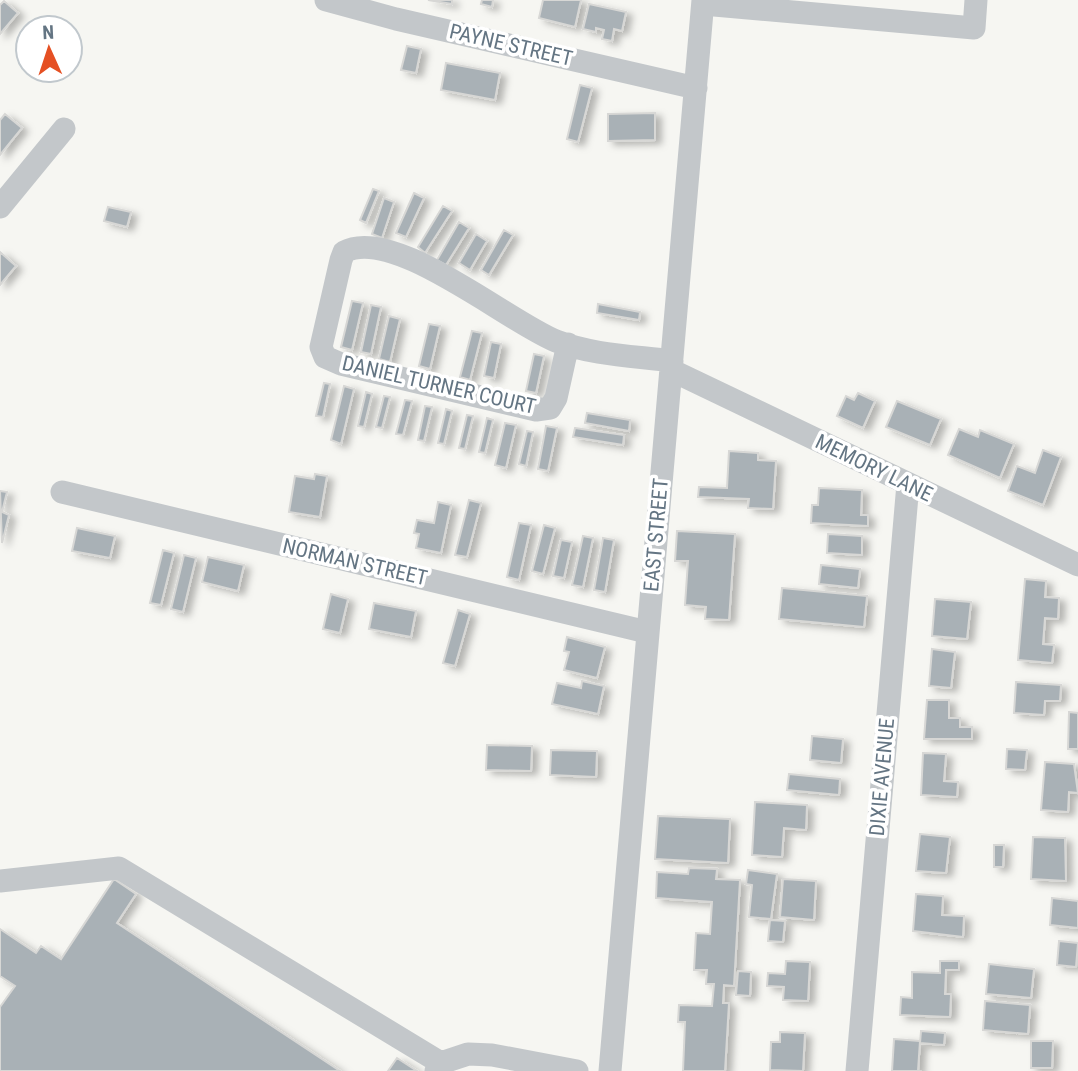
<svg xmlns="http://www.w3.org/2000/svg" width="1078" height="1071" font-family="'Roboto Condensed',sans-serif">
<defs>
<filter id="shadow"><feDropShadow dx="6" dy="3.5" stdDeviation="3.5" flood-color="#0004"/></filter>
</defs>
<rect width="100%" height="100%" fill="#f6f6f2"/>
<path fill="#a9b1b6" stroke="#d7d7d5" stroke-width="2" filter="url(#shadow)" d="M428,0H452V4Z
M482,0H493L492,7L481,4Z
M543,0H581L575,27L539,18Z
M4,1L18,13L0,34V5Z
M589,4L626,12L622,31L614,29L612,41L602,39L604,30L596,28V32L583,29Z
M407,46L421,49L416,73L401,70Z
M446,63L500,73L495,100L441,90Z
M580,85L592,88L578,142L567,139Z
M655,113V140L608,141V114Z
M5,114L22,128L0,155V120Z
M373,189L379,191L366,223L360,220Z
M414,193L424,198L406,237L396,233Z
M384,198L394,202L382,238L372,234Z
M443,206L452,211L425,253L418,247Z
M108,207L131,212L127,227L104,221Z
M459,222L469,228L446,265L437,260Z
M504,230L513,235L489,275L481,270Z
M476,234L487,241L470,270L459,263Z
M0,252L16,266L0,285Z
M352,301L363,303L352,350L341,347Z
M598,304L640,312L639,320L597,313Z
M371,305L381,307L371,354L361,352Z
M389,316L400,319L390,362L379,359Z
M429,324L440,326L430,369L419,366Z
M472,331L482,333L470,380L460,377Z
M491,342L501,344L494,378L484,376Z
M534,354L544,356L536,393L526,391Z
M324,383L330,384L323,417L316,416Z
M344,386L354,389L341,444L331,440Z
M366,392L372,394L364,427L358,426Z
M858,393L875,401L863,428L837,416L846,396L854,400Z
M384,396L390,397L382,428L376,427Z
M405,400L412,401L403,435L396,434Z
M897,401L941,419L930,445L886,427Z
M425,406L432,407L424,441L418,440Z
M446,409L452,411L444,444L438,443Z
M587,413L630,420L629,431L585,423Z
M467,415L473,416L465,449L459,448Z
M487,418L493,420L485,453L479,452Z
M505,423L516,425L506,468L495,465Z
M546,426L557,428L548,471L538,469Z
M575,428L624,435L623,445L573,437Z
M959,429L978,437L980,430L1014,444L1000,478L948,455Z
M527,431L533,432L526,466L519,464Z
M1043,450L1061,457L1043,505L1008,491L1017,466L1035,473Z
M729,451L758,453V460L776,461L773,509L748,508L749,499L698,497L699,487L727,488Z
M315,474L327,476L320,517L289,512L295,476L314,479Z
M819,488L862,490L861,515H868V526L811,523L812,505H818Z
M0,491L7,492L2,512L9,515L2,543Z
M469,500L481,503L467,557L455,555Z
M438,502L451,505L441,553L416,548L419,534L414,533L417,520L434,523Z
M519,523L531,525L519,580L507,577Z
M544,525L555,528L543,574L532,571Z
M77,528L115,536L110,558L72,551Z
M677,531L735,534L729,620L705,619L706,607L685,605L688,561H675Z
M828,534L862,536V555L827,553Z
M583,536L593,538L583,587L572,585Z
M603,538L614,540L605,592L594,590Z
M561,540L572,542L564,578L553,576Z
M163,550L174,553L161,605L150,603Z
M184,555L196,558L183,612L171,609Z
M208,557L244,565L238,591L202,582Z
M821,565L860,569L858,588L819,584Z
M1025,579L1046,581L1045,597L1059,598L1058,619L1045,618L1043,644L1054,645L1052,663L1018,660Z
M782,588L867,596L864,627L779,619Z
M331,594L348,599L340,633L323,629Z
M935,599L971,602L967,639L932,636Z
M374,603L416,611L411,637L369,629Z
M458,610L470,614L455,666L443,663Z
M567,637L605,647L597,678L564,670L569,652L564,651Z
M932,649L955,652L951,688L929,686Z
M582,681L604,686L598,714L552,704L557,683L581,688Z
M1016,682L1061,685L1060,701H1045L1044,715L1014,713Z
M927,700H949V718H960V727H972V739H924Z
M1069,712L1078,713V749H1068Z
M812,736L843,739L841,763L810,760Z
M487,745L532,746L531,771L486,770Z
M1007,749L1027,750L1025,770L1006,769Z
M551,750L597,751L596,777L550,775Z
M923,753L946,754L944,781L958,782L957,797L921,795Z
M1045,762L1074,764L1078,793L1069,792L1068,812L1041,810Z
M789,774L840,779L839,795L787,790Z
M755,802L807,805L806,830L784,828L782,857L752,855Z
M658,816L730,819L728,863L655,859Z
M920,834L950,837L946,873L916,871Z
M1033,837L1065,838L1066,881L1031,879Z
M994,845H1004L1003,867H994Z
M689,868L717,869L716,879L740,880L734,986L724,985L723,1003H729L725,1071H683L685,1022H678L679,1005L712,1006L714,984H706L707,970H694L696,933L710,934L712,902L656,898L657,872L688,874Z
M748,870L777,874L771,919L749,917L752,885L746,884Z
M114,879L136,894L117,923L340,1071H0V1007L15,986L0,976V929L36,953L41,946L61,959Z
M783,879L816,881L814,920L780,917Z
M916,894L943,896L942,915L964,916L963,937L913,931Z
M1052,898L1078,901V928L1050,925Z
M770,920L785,921L783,942L768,941Z
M1059,941L1078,943L1076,967L1057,965Z
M786,961L810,962L808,1001L783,1000L784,987L767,986L768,973L785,974Z
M940,961H959V970H946L945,994H951L950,1017L900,1015L901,997L912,998V972L940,973Z
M989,964L1034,969L1031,998L986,994Z
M738,971L751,972L750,996L736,995Z
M985,1001L1030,1005L1028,1034L983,1030Z
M921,1031L945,1033L944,1045L920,1043Z
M780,1032L805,1033L803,1071L770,1070L771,1042H780Z
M894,1039L920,1041L918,1071H922H892Z
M1031,1041H1053L1052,1068H1031Z
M397,1058L417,1071H388Z"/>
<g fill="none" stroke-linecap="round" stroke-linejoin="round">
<path stroke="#c3c7ca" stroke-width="23" d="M326,0L396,19L696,88
M703,4L974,28L976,0
M0,207L64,129
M568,344L556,398L550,408L536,410L341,364L325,357L321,347L341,260L344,252C393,225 508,322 556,341C592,355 634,356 672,361
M671,370L1078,565
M62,492L647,632
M0,881L119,868L441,1063L436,1071
M441,1063L468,1054L492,1055L577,1071
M610,1071L703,0
M857,1071L908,484"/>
</g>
<g text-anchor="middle" stroke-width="7" stroke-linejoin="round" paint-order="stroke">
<g font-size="21" fill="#647583" stroke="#fff">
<text transform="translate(511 45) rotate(13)" y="7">PAYNE STREET</text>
<text transform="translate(439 385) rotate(13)" y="7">DANIEL TURNER COURT</text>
<text transform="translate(874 468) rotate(26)" y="7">MEMORY LANE</text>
<text transform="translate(656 535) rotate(-85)" y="7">EAST STREET</text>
<text transform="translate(355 562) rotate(13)" y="7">NORMAN STREET</text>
<text transform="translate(882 777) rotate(-85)" y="7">DIXIE AVENUE</text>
</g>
</g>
<g transform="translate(49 49) rotate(357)"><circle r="33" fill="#ffffff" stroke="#c1c8cd" stroke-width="2"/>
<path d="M0-5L12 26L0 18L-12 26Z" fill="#e55023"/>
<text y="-10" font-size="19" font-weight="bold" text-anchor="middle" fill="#647583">N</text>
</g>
</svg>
